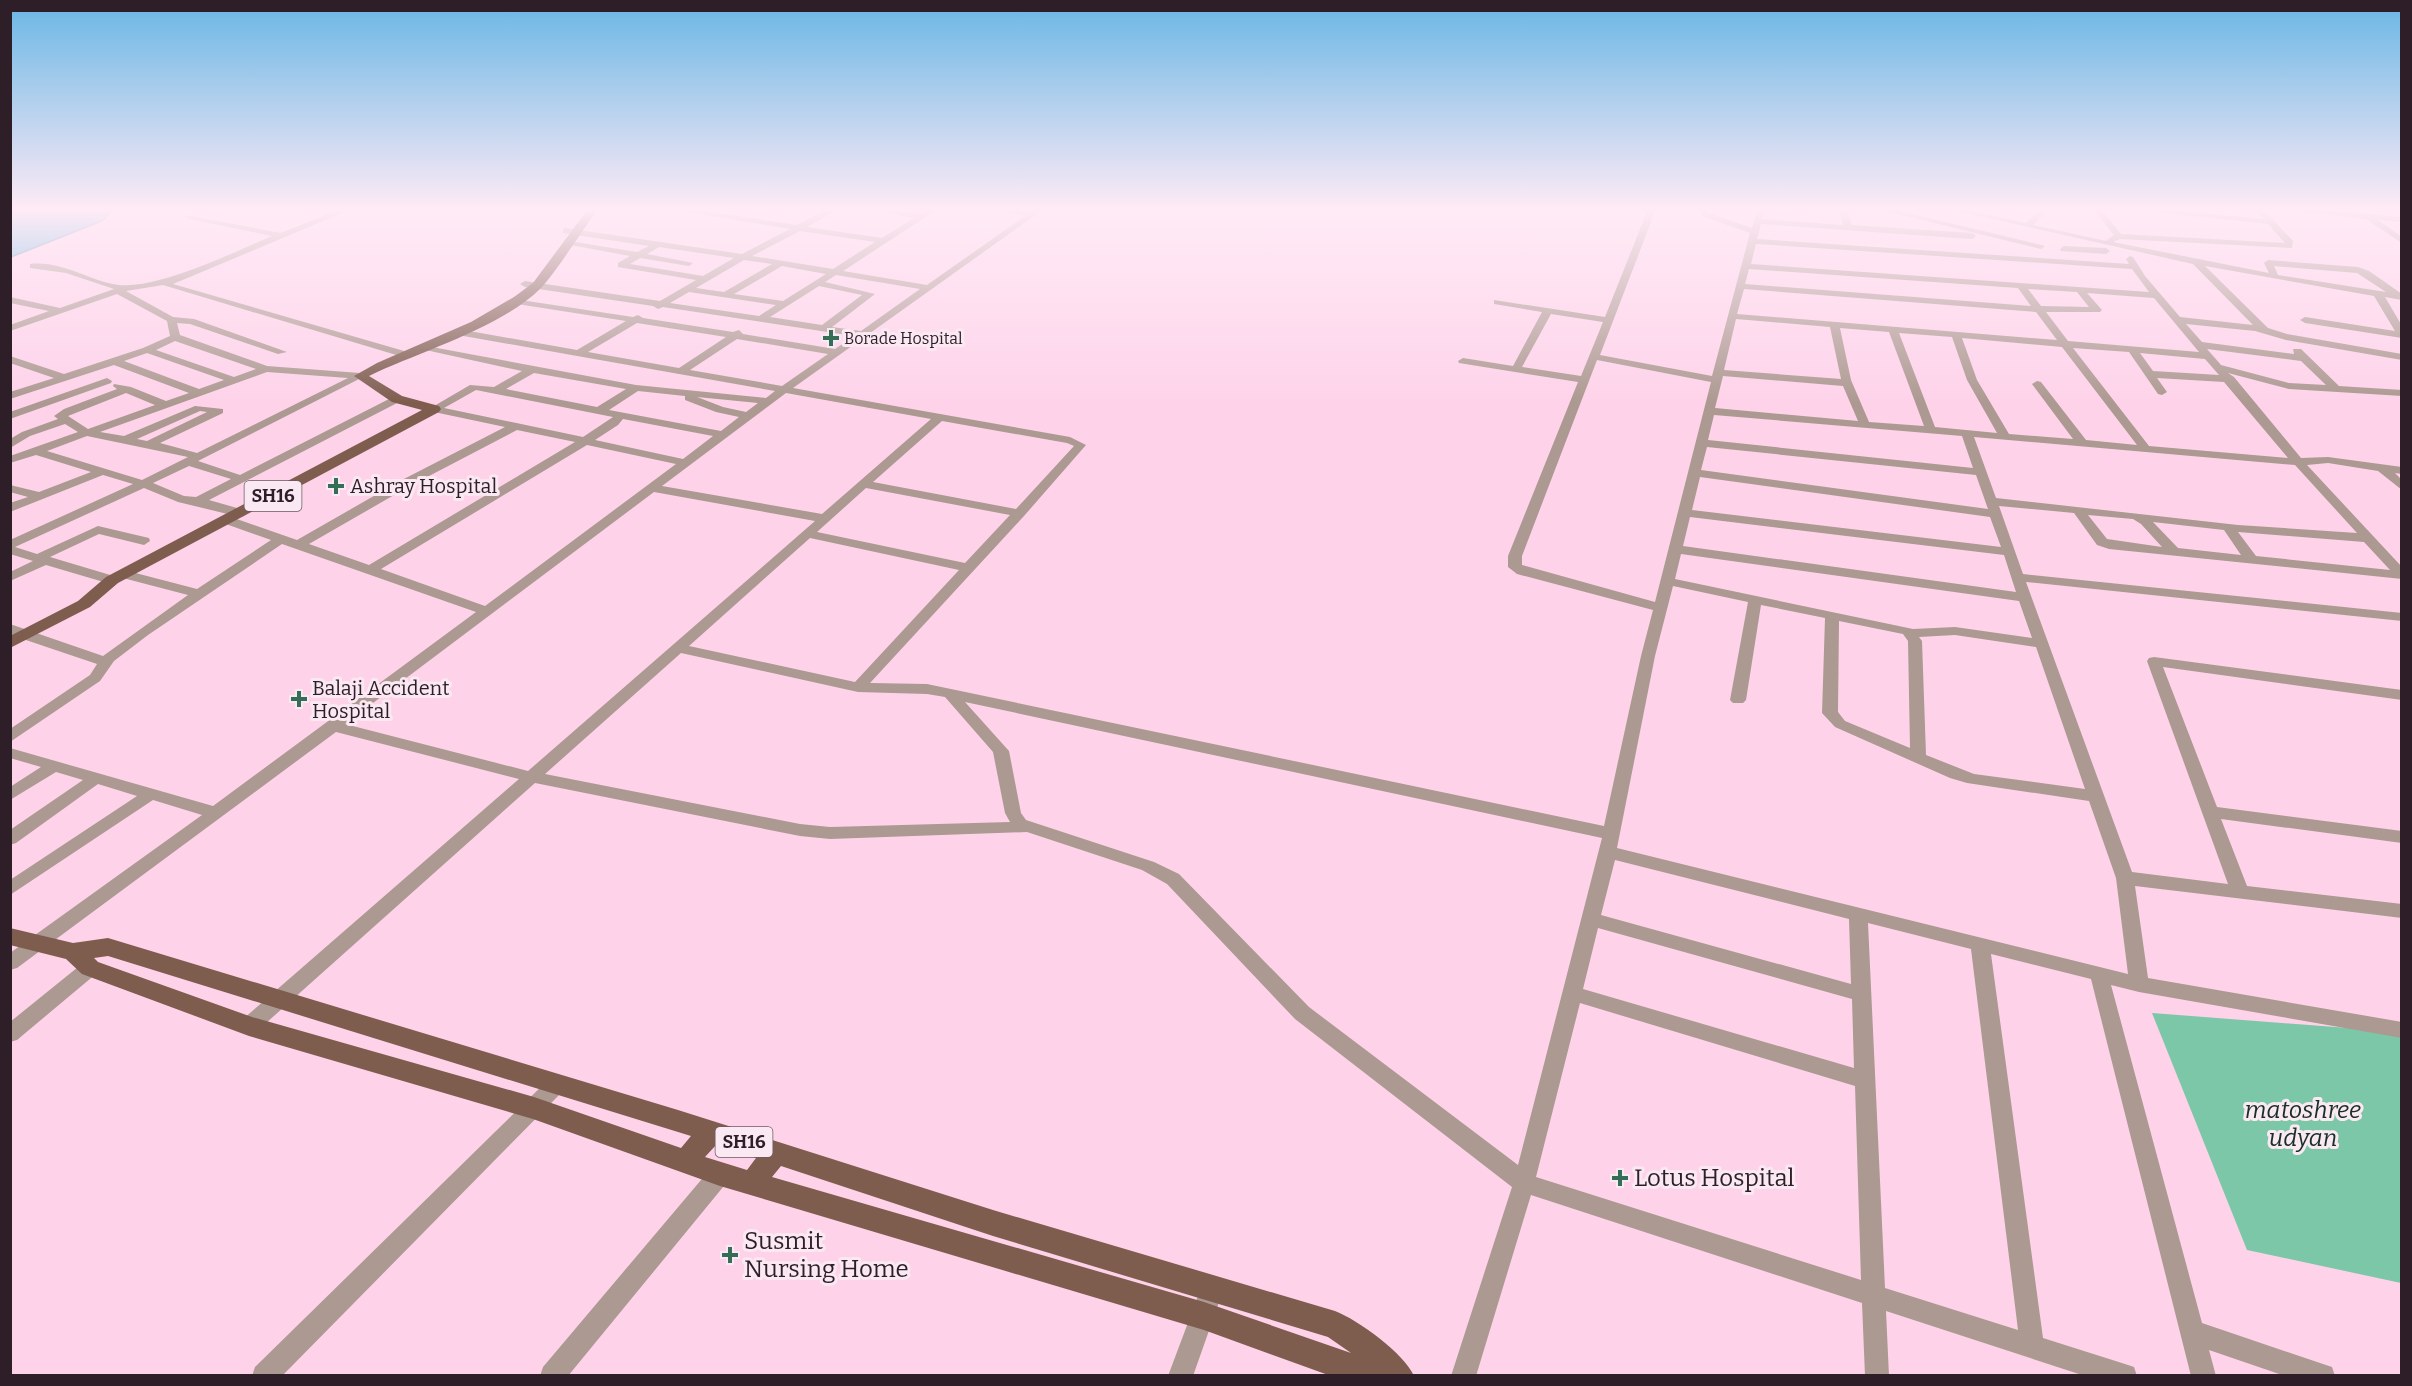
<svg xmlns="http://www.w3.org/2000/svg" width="2412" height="1386" font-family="Bitter,serif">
<rect width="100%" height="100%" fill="#fed3ea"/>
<path fill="#7cc7a7" d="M2152,1013L2401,1032V1283L2247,1250Z"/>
<path fill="#4cb9e0" stroke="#438aa8" stroke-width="1.5" d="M11,209H112L105,219L99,222L11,257Z"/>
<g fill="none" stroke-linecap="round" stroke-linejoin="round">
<path fill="#ac9991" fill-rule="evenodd" d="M340,209H352L173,284L411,353V357H403L163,285L126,291L173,317L194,319L287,352L278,354L190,324L177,323L180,335L267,366L360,373L365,376L198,461L240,475L393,397H401V401L209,500L244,510L246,513L244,516L240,517L178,502L144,488L15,547L37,554L98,526L149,538L150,541L144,545L99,534L50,557L117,577L119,580L117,583H107L46,565L10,581V572L33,561L10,554V540L133,484L103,475L10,512V503L28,497L10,492V485L39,492L91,472L36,455L10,463V456L78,432L65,424L30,436L10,448V439L22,432L58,419L54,416L64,409L117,389L113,386L114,384L131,387L166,401L189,393L114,365L10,399V392L54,378L10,363V356L64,374L143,348L170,336L167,321L117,294L10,331V325L49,311L10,303V297L60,308L114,289L66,273L30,268V264C62,260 91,282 119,285C159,289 234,252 272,236L189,219L185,217L186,215L281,233ZM175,341L256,369L234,377L156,350ZM147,353L224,380L199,389L124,361ZM267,372L348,378L197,453L160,443L223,413V409L195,406L124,436L100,432ZM126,393L155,405L88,429L68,416ZM200,411L207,412L147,441L137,439ZM87,436L188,457L142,480L47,451ZM189,466L231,479L196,497L184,496L153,483Z
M669,209H691L797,225L828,209H839L807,227L882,238L914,218L867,209H888L920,214L928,209H938L843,271L927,285L1025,216L987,209L1031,211L1044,209L793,388L1070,437L1086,445L1024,516L870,683L927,684L1604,826L1641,656L1653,610L1517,574L1508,567V556L1578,382L1459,363L1458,361L1463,358L1513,366L1542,312L1494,304V300L1605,317L1648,209H1656L1600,355L1712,376L1750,233L1702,216L1700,209H1708L1709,213L1752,228L1757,209H1765L1762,219L1843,225L1839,212L1841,209H1849L1847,212L1852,225L1972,233L1976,236L1972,239L1761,224L1757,239L2129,264L2126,259L2130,256L2133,257L2145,276L2180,317L2253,325L2193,264L1948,209H1964L2026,223L2040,209H2049L2033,225L2106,241L2114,235L2093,209H2101L2121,234L2285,243L2268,224L2129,209H2162L2263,219L2254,209H2263L2293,241L2292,248L2120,239L2113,242L2269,273L2264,263L2268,260L2358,267L2369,271L2402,294V300L2385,297L2402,326V338L2305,323L2300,320L2305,317L2395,331L2374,296L2205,266L2268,328L2287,334L2402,354V360L2286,340L2255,331L2186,324L2202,342L2294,354L2293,349H2301L2339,386L2402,390V396L2289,389L2228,373L2234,377L2301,458L2328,457L2402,467V474L2395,473L2402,480V490L2378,471L2328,463L2307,465L2402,567V579L2109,549L2097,545L2074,513L1999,506L2023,574L2402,613V621L2026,582L2132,872L2228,884L2147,661L2149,658L2154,657L2402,690V700L2163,667L2217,807L2402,831V843L2221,819L2247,886L2402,904V918L2135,886L2148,978L2402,1022V1038L2139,992L2111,985L2202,1323L2323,1364L2332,1367L2335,1376H2285L2209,1350L2216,1376H2191L2091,979L1991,954L2043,1338L2125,1364L2134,1367L2137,1376H2085L1886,1311L1889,1376H1865L1862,1303L1531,1195L1476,1376H1451L1512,1187L1295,1019L1167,884L1142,870L1027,832L830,839L800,836L535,783L256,1032L249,1034L242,1032L239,1026L242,1020L519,779L336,732L17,968L10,970V953L202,815L153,800L10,895V880L137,796L98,784L16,843L10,845V830L83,780L56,772L10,800V787L41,767L10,758V748L213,806L476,612L282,544L148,635L114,661L100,681L10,742V729L90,675L97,664L20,638L10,634V624L103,656L188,595L119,577L117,574L119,571L124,570L197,589L271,540L223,523L221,520L223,517H231L297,540L400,481L505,427L434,412L429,409L470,385L494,387L522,371L421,349V345L636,385L766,398L775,391L458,335L453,332L458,329L577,350L626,321L517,304L514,303V299L633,317L638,315L643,318L733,332L739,330L743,334L835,349L854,336L663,307L658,309L653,306L525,287L520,284L525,281L660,301L696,280L618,267V263L630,256L565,244L569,241L637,252L649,246L563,233V229L566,228L742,254L790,229ZM800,231L875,242L833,269L752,256ZM1756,244L2132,269L2149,292L1751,264ZM659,247L734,258L703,276L630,264L640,258L689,266L693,263L647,254ZM744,260L772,264L724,292L696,288ZM782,266L826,274L783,301L734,294ZM2274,266L2357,273L2386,292L2278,275ZM1749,269L2018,288L2031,306L1745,284ZM836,275L920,289L861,331L832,327L875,294L825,282ZM819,286L862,295L822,325L770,317ZM1744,289L2036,312L2057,340L1737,314ZM2028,289L2077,292L2089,307L2041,306ZM689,292L776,305L759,316L670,303ZM2087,293L2154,298L2199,352L2068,341L2046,312H2100L2102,310ZM1551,314L1603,322L1581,376L1522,367ZM1736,319L1830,327L1841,379L1724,370ZM637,323L726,337L679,368L588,352ZM1840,328L1889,332L1924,426L1869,422L1851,380ZM1899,333L1952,337L1967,380L1997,433L1935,427ZM1962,338L2062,347L2137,445L2086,440L2041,382L2037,381L2032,384L2073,439L2009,434L1977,380ZM737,339L828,354L782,386L690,370ZM2073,348L2129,352L2158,394L2162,395L2167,392L2157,378L2224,382L2288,458L2149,446ZM2207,349L2301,361L2326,385L2289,383L2221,365ZM2140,353L2205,359L2219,375L2153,371ZM1597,360L1711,382L1655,602L1522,565V556ZM534,373L626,389L597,407L506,389ZM1723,376L1843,386L1858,421L1715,408ZM476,390L613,417L583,437L444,408ZM638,391L685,396V400L716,412L739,417L721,431L609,410ZM786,393L931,419L822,514L662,486ZM697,397L758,403L746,412L723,407ZM1714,415L1962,436L1973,468L1708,440ZM623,419L713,436L683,459L595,440L618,425ZM942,421L1067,443L1074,446L1016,509L873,482ZM517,430L575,442L369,565L309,544L408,487ZM1974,437L2295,465L2357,533L2238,525L1996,498ZM587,445L676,464L485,606L381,569ZM1707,447L1976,475L1988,509L1701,470ZM1700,477L1990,517L2001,547L1692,510ZM866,488L1010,515L965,563L817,532ZM654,492L815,521L528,771L345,724ZM2088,515L2133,519L2141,524L2162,547L2107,539ZM1690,517L2004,555L2016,592L1683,546ZM2153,522L2224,530L2241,555L2178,548ZM2238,532L2364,542L2390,570L2256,556ZM810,538L959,570L855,682L689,646ZM1681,554L2019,601L2032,638L1955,627L1913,629L1675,579ZM1673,586L1748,602L1730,700L1733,703H1743L1746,700L1761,605L1825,618L1822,713L1835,727L1950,778L1967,783L2089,801L2116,878L2128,974L1617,848L1655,656ZM1839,621L1903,634L1908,641L1910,748L1845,721L1838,712ZM1955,635L2036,647L2085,789L1974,774L1926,755L1922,641L1919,637ZM681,653L858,692L927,694L945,697L993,752L1005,813L1010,822L830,827L800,824L545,774ZM965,702L1602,838L1518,1165L1309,1007L1179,874L1154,862L1026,820L1021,813L1009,751ZM1615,860L1849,919L1851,984L1601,915ZM1868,923L1971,949L2018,1330L1885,1288ZM1598,928L1852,999L1854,1068L1583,989ZM1580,1003L1855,1086L1861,1280L1536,1177Z
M1876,209H1892L2045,246L2041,249Z
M2009,209H2019V210L2015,212Z
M2277,209H2311L2402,217V222L2378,220L2402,237V243L2366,219Z
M2064,246L2106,248L2110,251L2106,254L2061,251L2060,249Z
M107,378L112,381L111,383L10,419V412Z
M90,961L97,963L99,968L97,973L17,1040L10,1042V1022L83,963Z
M557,1075L564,1078L567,1084L564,1090L282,1376H252L255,1367L550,1078Z
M720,1164L728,1167L731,1174L728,1181L568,1376H540L543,1367L712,1167Z
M1212,1277L1220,1280L1224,1288L1193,1376H1168L1204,1280Z"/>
<path fill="#7e5d4f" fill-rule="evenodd" d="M588,209H598C581,232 559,268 541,288C501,328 421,351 369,376L402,396L439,406L441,409L439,412L118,583L90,607L10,648V636L78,601L106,577L422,410L392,402L354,376L377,363L471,322L514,297L533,283Z
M10,928L73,943L108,938L678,1110L993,1210L1335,1311C1358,1320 1404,1353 1414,1376H1331L1204,1330L720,1186L533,1119L249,1036L82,974L66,959L10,945ZM108,956L678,1132L691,1136L681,1148L534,1097L252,1017L98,962L94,958ZM716,1145L756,1158L747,1170L705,1157ZM781,1166L993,1236L1328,1337L1351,1353L1204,1302L772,1177Z"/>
</g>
<linearGradient id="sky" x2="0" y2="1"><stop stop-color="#69b6e5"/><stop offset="0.52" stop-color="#ffebf6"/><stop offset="1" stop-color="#ffebf6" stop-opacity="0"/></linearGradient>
<rect width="2412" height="403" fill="url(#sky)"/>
<g fill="#346e57" stroke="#fae9f2" stroke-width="2">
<path d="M828 329h6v6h6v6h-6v6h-6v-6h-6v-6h6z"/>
<path d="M333 477h6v6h6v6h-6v6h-6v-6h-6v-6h6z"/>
<path d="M296 690h6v6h6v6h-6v6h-6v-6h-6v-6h6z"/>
<path d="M1617 1169h6v6h6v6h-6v6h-6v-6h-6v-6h6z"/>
<path d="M727 1246h6v6h6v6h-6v6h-6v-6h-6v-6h6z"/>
</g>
<g text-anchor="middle" stroke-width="6" stroke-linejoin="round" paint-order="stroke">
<g font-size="16" fill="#2e1e27" stroke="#fae9f2" text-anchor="start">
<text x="844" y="344">Borade Hospital</text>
</g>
<g fill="#fae9f2" stroke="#6b5b64" stroke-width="1.5">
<rect x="244.5" y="481" width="57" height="30" rx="4.5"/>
<rect x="715.5" y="1127" width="57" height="30" rx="4.5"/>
</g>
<g font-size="18" font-weight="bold" fill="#2e1e27">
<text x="273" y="502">SH16</text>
<text x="744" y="1148">SH16</text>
</g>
<g font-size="20" fill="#2e1e27" stroke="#fae9f2" text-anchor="start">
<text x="350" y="493">Ashray Hospital</text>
<text x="312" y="695">Balaji Accident<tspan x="312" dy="23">Hospital</tspan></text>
</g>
<g font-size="24" font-style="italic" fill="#182f25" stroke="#fae9f2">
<text x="2303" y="1118">matoshree<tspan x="2303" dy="28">udyan</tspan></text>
</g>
<g font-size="24" fill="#2e1e27" stroke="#fae9f2" text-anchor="start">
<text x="1634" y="1186">Lotus Hospital</text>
<text x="744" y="1249">Susmit<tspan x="744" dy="28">Nursing Home</tspan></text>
</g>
</g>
<rect width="2412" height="1386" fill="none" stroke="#2e1e27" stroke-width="24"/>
</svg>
